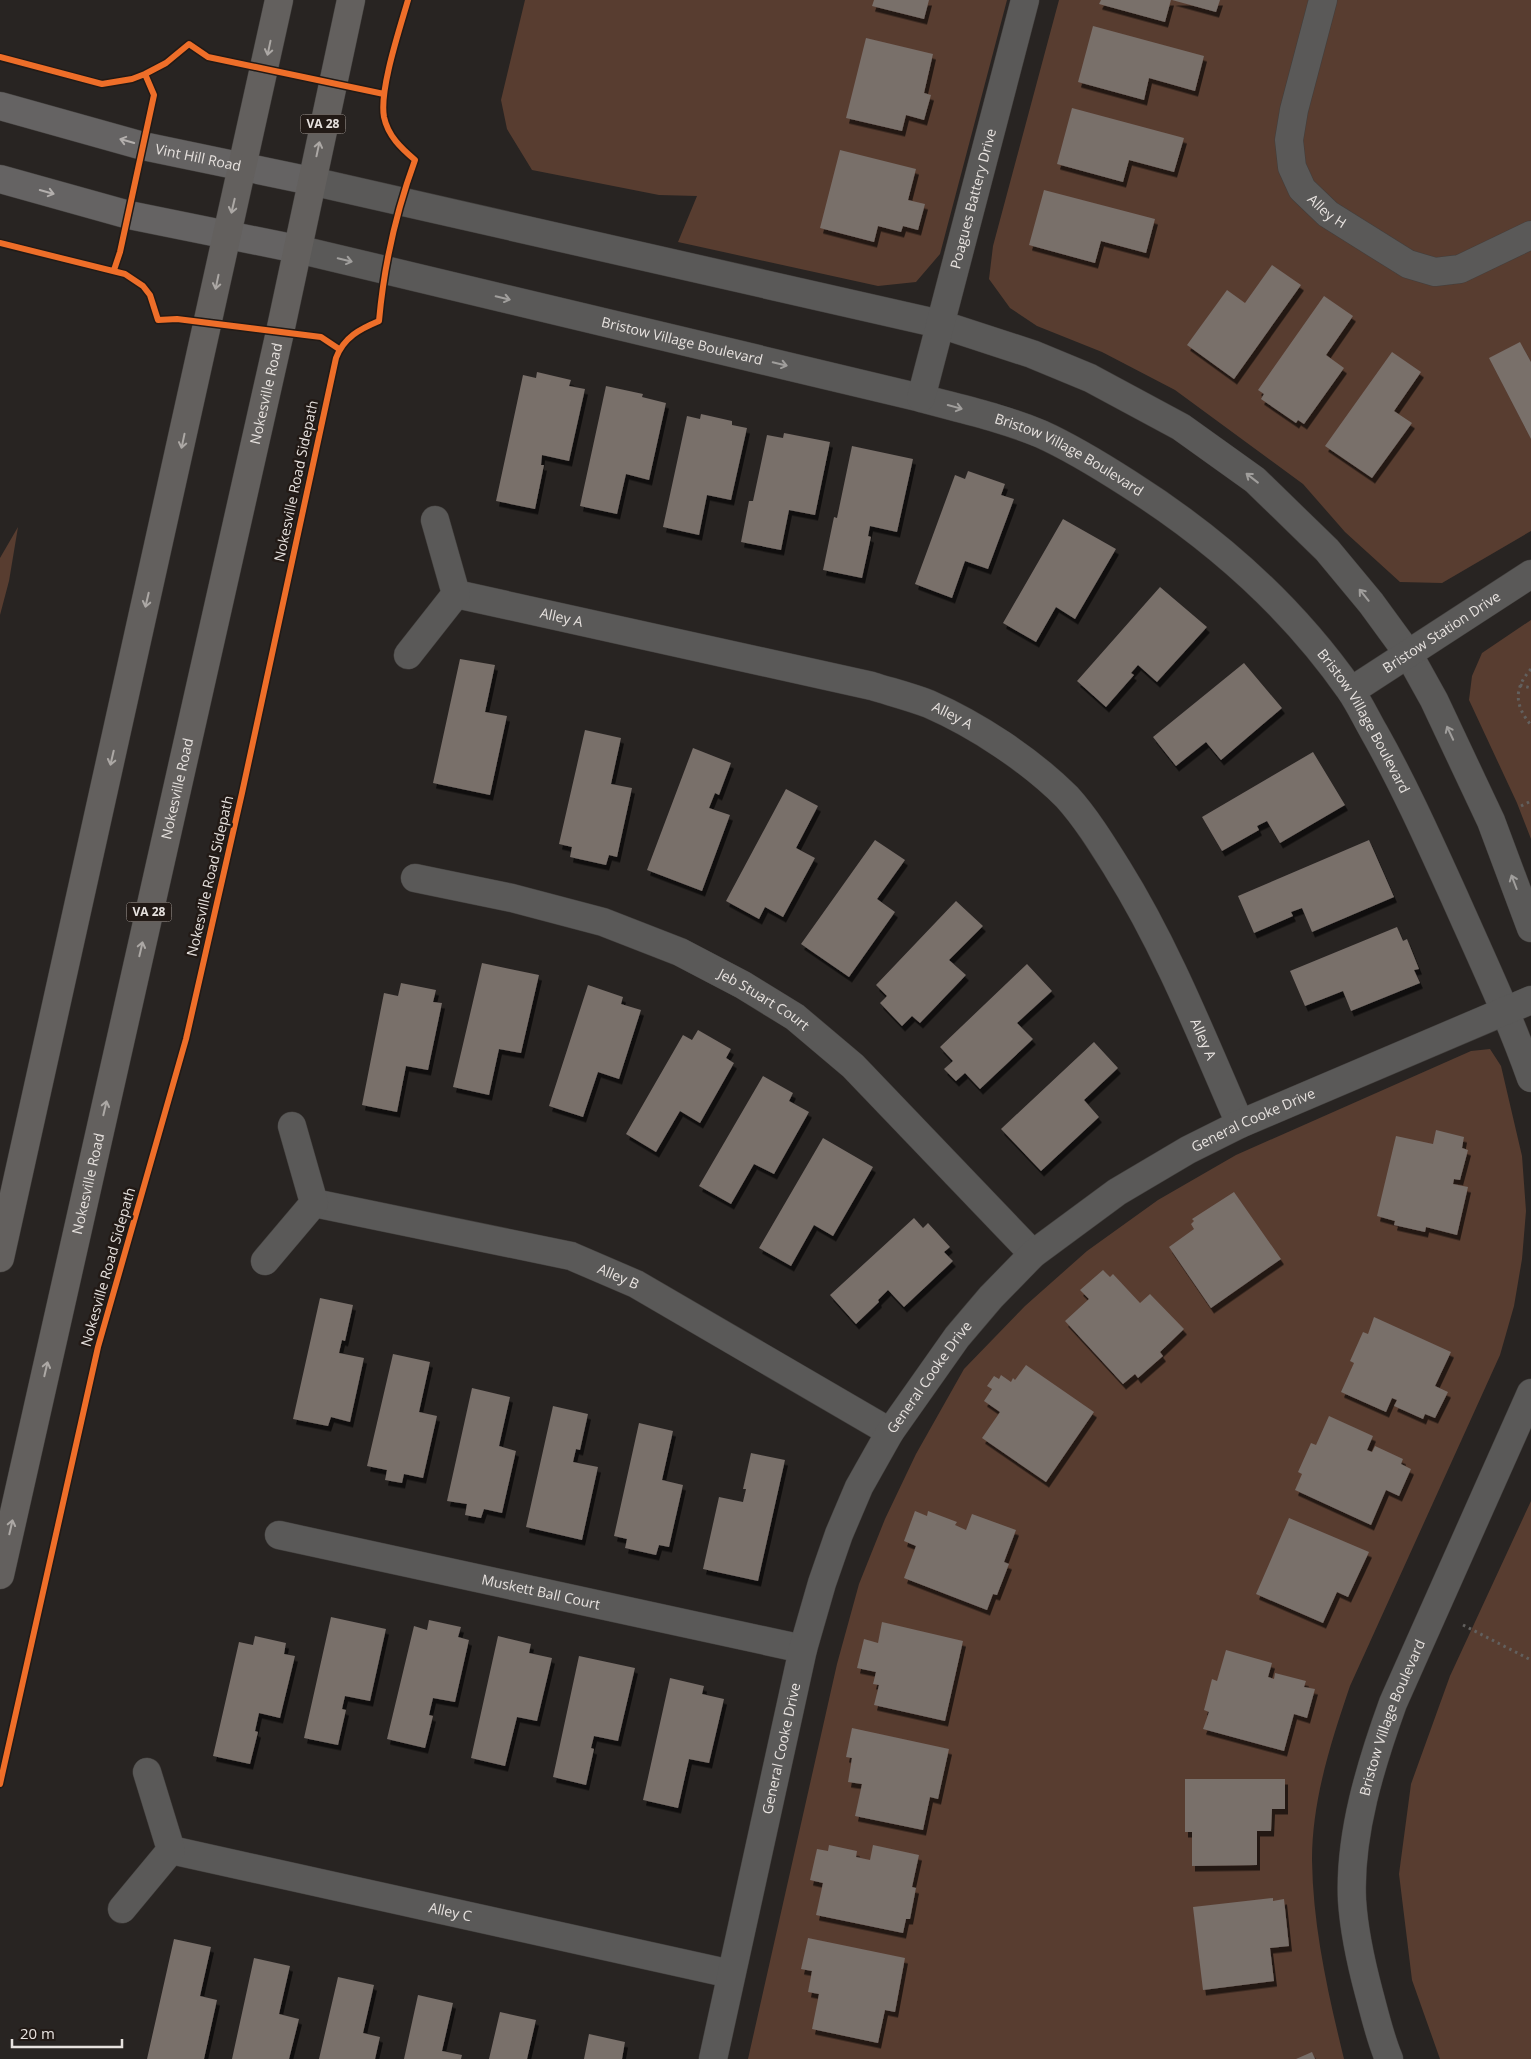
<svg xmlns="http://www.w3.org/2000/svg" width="1531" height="2059" font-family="'Open Sans',sans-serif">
<defs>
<filter id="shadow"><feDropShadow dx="3" dy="5.5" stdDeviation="0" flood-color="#0009"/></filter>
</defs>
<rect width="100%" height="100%" fill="#282422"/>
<path fill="#583d30" d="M525,0H1007L940,254L916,282L878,286L678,242L697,196L659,195L532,170L507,129L501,100Z
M1059,0H1531V531L1442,583L1400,582L1345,532L1303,484L1175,390L1102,352L1037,326L1010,308L989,279L993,246Z
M18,527L9,581L0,615V558Z
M1531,620V839L1517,803L1469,700L1472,676L1482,653Z
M1490,1049L1501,1066L1522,1156L1526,1211L1522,1259L1514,1306L1500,1355L1350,1686C1331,1742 1312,1800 1312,1860C1313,1928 1328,1993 1344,2059H748L837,1664L859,1584L885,1519L916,1454L964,1369L1025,1306L1087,1251L1158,1200L1236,1155L1471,1051Z
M1531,1501V2059H1440L1412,1980L1399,1874L1411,1784L1450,1676Z"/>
<path fill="#796f6a" filter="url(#shadow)" d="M874,0H929L924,19L872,6Z
M1101,0H1171L1165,22L1099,4Z
M1172,0H1220L1216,12Z
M1093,26L1204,56L1195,91L1149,78L1144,100L1078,82Z
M866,38L933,54L924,93L931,95L924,120L906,115L902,131L846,118Z
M1072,108L1184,138L1174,172L1129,160L1123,182L1057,164Z
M840,150L916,169L908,200L925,204L918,230L903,226L901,232L878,226L874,242L820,228Z
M1044,190L1155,219L1146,253L1101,241L1095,263L1029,245Z
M1272,265L1301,285L1234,379L1187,345L1227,290L1245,303Z
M1324,296L1353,316L1326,355L1344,368L1304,424L1298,420L1296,423L1261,399L1264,394L1258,390Z
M1520,342L1531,362V439L1489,358Z
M1392,352L1421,372L1394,411L1412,423L1372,478L1325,446Z
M537,372L571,380L569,386L585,389L569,461L542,455L541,465H544L535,509L496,501L523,375L536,378Z
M606,386L643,394L642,397L666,403L649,480L626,474L617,514L580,506Z
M701,414L732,421V425L747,428L731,500L707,495L699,535L663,527L687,416L700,419Z
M784,433L830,442L815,515L789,510L781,550L741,542L749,501H753L767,435L783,438Z
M852,446L913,459L897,532L870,526L868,536L871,537L862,578L823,570L834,517L837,518Z
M968,471L1005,484L1001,495L1014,499L988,569L965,561L952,598L915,584L955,475L965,479Z
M1063,519L1116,549L1075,619L1056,607L1036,642L1003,623Z
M1160,587L1207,627L1157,682L1138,665L1131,673L1134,675L1106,707L1077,681Z
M460,659L495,665L485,712L507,716L490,795L433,783Z
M1244,663L1282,708L1221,760L1206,742L1176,766L1153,737Z
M585,730L621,738L611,784L632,788L617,857L609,855L606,865L570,857L572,847L559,844Z
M693,748L731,763L719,795L715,793L709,808L730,815L702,891L647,870Z
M1313,752L1345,805L1280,843L1267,821L1257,826L1259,830L1222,851L1202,817Z
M786,789L818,806L796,848L815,858L783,917L765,907L759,919L726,901Z
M875,840L905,860L877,899L895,912L849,977L801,944Z
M1369,840L1394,897L1312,932L1302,908L1291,912L1293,916L1254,933L1238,896Z
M956,901L983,926L949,960L966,975L920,1023L912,1016L902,1026L880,1003L887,996L876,985Z
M1397,927L1403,941L1407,939L1419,969L1414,970L1420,983L1351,1011L1343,991L1305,1006L1290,971Z
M482,963L539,975L521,1053L499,1049L489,1095L453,1087Z
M1027,964L1052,991L1017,1023L1033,1039L980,1089L965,1073L956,1081L944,1069L953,1061L940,1047Z
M401,983L436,990L433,1002L442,1003L428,1070L406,1066L397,1112L362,1105L384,993L398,996Z
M588,985L623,997L621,1004L641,1010L619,1079L598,1072L583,1117L549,1106Z
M698,1030L731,1049L726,1058L734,1063L700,1123L680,1111L656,1152L626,1134L683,1035L692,1040Z
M1094,1042L1118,1068L1084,1100L1099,1117L1041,1171L1001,1129Z
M763,1076L793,1093L789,1101L809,1112L774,1174L754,1164L731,1204L699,1186Z
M1436,1130L1464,1137L1462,1148L1468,1150L1460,1180L1454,1179L1453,1184L1468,1187L1457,1235L1426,1227L1425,1232L1394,1225L1395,1221L1377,1216L1396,1136L1433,1144Z
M823,1138L873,1167L833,1236L814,1225L791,1266L759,1248Z
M1234,1192L1281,1259L1211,1308L1169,1247L1194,1229L1191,1224L1194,1221L1192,1219Z
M914,1218L923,1228L928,1223L950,1247L944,1252L953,1261L904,1307L888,1290L878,1300L879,1302L856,1324L830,1295Z
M1103,1270L1110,1277L1113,1274L1140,1303L1150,1294L1184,1329L1160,1352L1163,1356L1138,1378L1135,1374L1123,1384L1065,1321L1089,1299L1080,1290Z
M320,1298L353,1305L345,1341L342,1340L339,1353L364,1358L350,1422L331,1417L328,1426L293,1419Z
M1374,1317L1451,1352L1435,1386L1448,1392L1435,1418L1425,1414L1423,1419L1394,1406L1397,1400L1392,1398L1386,1412L1341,1392L1354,1363L1350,1361L1363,1332L1368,1334Z
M393,1354L430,1362L419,1412L437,1416L423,1478L404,1474L402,1483L385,1480L387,1470L367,1466Z
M1026,1365L1094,1412L1046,1482L982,1438L1000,1412L984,1401L992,1389L987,1386L994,1376L999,1379L1001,1375L1011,1382L1013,1378L1015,1380Z
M472,1388L510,1397L499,1446L516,1451L502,1513L484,1509L481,1518L465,1515L467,1504L447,1501Z
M553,1406L588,1414L580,1450L576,1449L573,1462L598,1467L582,1540L526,1527Z
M1329,1416L1373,1436L1367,1450L1372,1452L1375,1446L1403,1459L1401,1464L1411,1469L1399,1496L1386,1490L1371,1525L1295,1490L1302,1474L1298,1472L1311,1443L1316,1445Z
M639,1423L673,1431L662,1480L683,1485L669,1547L659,1545L656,1555L625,1548L627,1539L614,1536Z
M751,1453L785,1460L758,1581L703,1569L719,1497L743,1502L746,1489H743Z
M915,1511L927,1516L928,1511L957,1522L955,1525L966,1530L972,1514L1016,1530L1004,1562L1009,1564L997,1595L993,1594L987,1610L904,1578L916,1546L904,1541Z
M1289,1518L1369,1552L1348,1597L1337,1592L1323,1623L1256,1594Z
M331,1617L386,1629L370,1701L345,1696L342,1709L346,1710L338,1745L304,1738Z
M429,1620L461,1627L458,1637L469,1640L455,1702L433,1698L429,1715L433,1716L425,1748L387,1739L414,1626L427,1630Z
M882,1622L963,1641L945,1721L874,1705L879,1685L873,1684L876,1672L857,1668L864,1639L878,1643Z
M255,1636L286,1643L284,1654L295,1656L280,1718L259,1713L255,1731L258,1732L250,1764L213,1756L239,1642L253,1645Z
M498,1636L531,1644L529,1653L552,1658L537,1721L517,1717L505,1766L471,1758Z
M1226,1650L1272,1663L1268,1677L1274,1679L1275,1673L1306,1681L1304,1687L1315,1689L1307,1718L1294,1714L1284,1751L1203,1729L1209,1712L1204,1710L1212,1679L1217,1681Z
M579,1656L635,1668L618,1741L594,1736L591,1748L594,1749L586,1785L553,1777Z
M670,1678L704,1686L702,1694L724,1699L709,1763L689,1759L678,1808L643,1800Z
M852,1728L949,1749L938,1799L930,1797L923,1830L855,1816L862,1784L848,1782L852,1758L846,1757Z
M1185,1779H1285V1809H1272L1271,1831H1257V1865L1192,1866V1832H1185Z
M829,1845L857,1851L856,1857L870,1860L873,1845L919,1855L912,1887L916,1888L910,1919H906L903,1933L816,1915L823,1883L810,1880L817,1849L828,1851Z
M1273,1898V1901L1284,1899L1289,1946L1270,1948L1274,1981L1203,1990L1193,1907Z
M808,1938L905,1958L895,2012L885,2010L878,2043L812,2029L819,1994L808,1992L812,1971L801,1969Z
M174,1939L211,1947L200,1996L217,2000L204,2059H147Z
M254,1958L290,1966L279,2014L299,2019L289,2059H232Z
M338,1977L374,1985L363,2033L380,2037L375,2059H319Z
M418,1995L453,2003L442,2051L462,2055L461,2059H404Z
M500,2012L536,2020L527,2059H489Z
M589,2034L625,2042L622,2059H584Z
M1312,2052L1315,2059H1296Z"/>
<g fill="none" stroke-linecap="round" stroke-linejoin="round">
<g stroke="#423f3d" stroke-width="29">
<g id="minor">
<path id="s1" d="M1323,0L1294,110L1289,140L1292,167L1302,189L1328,214L1408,264L1435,272L1460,269L1531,235"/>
<path d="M311,181L940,324L1032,354L1090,378L1181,427L1255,480L1327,550L1371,603L1409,655L1434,700L1491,821L1531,928"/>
<path id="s2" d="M297,249L921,398C961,409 1003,418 1041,434C1072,448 1101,466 1129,484C1214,538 1292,607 1350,690C1359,703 1366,718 1374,732C1404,785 1429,841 1454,896C1481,957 1509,1016 1531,1078"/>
<path id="s3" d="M921,398L1025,0"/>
<path id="s4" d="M456,594L872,686C891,692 911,697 929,704C977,725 1030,760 1067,797C1086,818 1102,844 1117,868C1167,948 1202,1037 1240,1124"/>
<path d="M408,655L456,594L435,520"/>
<path id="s5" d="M1351,691L1531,574"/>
<path id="s6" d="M415,878L512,898L603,922L680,952L743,985L795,1017L853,1066L1033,1254"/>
<path id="s7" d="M314,1203L571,1256L636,1284L890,1432"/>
<path d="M265,1261L314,1203L292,1126"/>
<path id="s8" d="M279,1535L803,1649"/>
<path id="s9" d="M171,1850L731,1974"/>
<path d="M122,1909L171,1850L147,1772"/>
<path id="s10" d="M713,2059L803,1649L822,1583L839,1534L859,1487L890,1432L957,1337L991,1297L1033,1254L1117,1192L1188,1150L1240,1124L1531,1000"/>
<path id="s11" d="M1389,2059C1380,2038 1375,2015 1369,1993C1361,1963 1354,1931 1352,1900C1349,1834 1371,1764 1393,1703L1531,1393"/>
</g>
</g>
<g stroke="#423f3d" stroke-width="29">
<g id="major">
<path id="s12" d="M0,106L143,146L311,181"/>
<path d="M0,179L129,215L297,249"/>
</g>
</g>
<g stroke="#423f3d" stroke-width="29">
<g id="highway">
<path d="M0,1258L279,0"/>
<path id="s13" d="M0,1575L280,332L351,0"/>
</g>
</g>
<path stroke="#62605e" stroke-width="3" stroke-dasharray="2.5 4" stroke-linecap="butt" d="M1531,669C1514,688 1514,705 1531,725
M1520,685L1531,688
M1521,806L1531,801
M1463,1625L1531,1660"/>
<use href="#minor" stroke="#5a5958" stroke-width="28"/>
<use href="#major" stroke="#656363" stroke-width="28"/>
<use href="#highway" stroke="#63605e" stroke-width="28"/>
<g stroke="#221a16" stroke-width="9">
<path id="cycleway" d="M0,57L102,84L132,79L145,74L166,63L189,44L208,57L384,94
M0,243L125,274L143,286L150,295L158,320L177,319L321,337L339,349
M114,270L120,252L154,95L145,74
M0,1784L98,1347L186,1039L242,793L336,358C344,337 360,329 379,321C384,265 396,212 415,160C401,148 388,136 384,117C379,90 400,28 408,0"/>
</g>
<use href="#cycleway" stroke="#ee6e29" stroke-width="6"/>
</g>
<defs><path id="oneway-shaft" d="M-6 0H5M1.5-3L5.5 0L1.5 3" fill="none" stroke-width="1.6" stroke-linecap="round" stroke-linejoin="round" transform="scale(1.25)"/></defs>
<g stroke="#aca8a5">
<use href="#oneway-shaft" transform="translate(269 48) rotate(102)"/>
<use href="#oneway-shaft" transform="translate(318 149) rotate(-78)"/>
<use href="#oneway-shaft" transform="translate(233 206) rotate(103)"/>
<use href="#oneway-shaft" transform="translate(217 282) rotate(102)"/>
<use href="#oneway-shaft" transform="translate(183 441) rotate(102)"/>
<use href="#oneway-shaft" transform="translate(147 600) rotate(103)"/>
<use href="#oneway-shaft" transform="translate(112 758) rotate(103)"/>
<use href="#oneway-shaft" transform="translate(141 949) rotate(-77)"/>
<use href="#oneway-shaft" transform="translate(105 1108) rotate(-77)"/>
<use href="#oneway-shaft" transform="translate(46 1369) rotate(-77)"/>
<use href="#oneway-shaft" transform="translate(11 1527) rotate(-77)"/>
</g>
<g stroke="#b3afad">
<use href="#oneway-shaft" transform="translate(127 141) rotate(-164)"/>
<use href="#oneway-shaft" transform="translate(47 192) rotate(16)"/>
</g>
<g stroke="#a09e9c">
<use href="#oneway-shaft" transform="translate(345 260) rotate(13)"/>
<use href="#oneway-shaft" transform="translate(503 298) rotate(13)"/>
<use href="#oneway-shaft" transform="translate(780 364) rotate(13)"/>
<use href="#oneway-shaft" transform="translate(955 407) rotate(15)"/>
<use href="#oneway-shaft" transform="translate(1252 478) rotate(-142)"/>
<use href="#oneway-shaft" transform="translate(1364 595) rotate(-129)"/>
<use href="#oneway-shaft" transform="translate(1450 733) rotate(-115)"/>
<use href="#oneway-shaft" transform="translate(1514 882) rotate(-111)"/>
</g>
<g text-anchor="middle" stroke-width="5" stroke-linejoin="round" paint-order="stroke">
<g fill="#221a16" stroke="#aca6a3" stroke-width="1">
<rect x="300.5" y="114.5" width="45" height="19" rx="4"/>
<rect x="126.5" y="902.5" width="45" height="19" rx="4"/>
</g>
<g font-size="12" font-weight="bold" fill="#e7e2df">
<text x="323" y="128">VA 28</text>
<text x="149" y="916">VA 28</text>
</g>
<g font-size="14" fill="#e7e2df" stroke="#221a16">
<text dy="5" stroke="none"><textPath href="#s12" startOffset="205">Vint Hill Road</textPath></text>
<text dy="5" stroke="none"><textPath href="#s3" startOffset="206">Poagues Battery Drive</textPath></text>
<text dy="5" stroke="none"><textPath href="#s1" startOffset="229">Alley H</textPath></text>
<text dy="5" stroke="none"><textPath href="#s2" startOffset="396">Bristow Village Boulevard</textPath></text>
<text dy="5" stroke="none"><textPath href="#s13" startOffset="1211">Nokesville Road</textPath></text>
<text dy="5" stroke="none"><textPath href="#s2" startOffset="801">Bristow Village Boulevard</textPath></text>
<text transform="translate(296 481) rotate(-78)" y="5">Nokesville Road Sidepath</text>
<text dy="5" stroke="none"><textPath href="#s4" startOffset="108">Alley A</textPath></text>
<text dy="5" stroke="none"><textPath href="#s5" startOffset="108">Bristow Station Drive</textPath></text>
<text dy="5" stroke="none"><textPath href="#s4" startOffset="512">Alley A</textPath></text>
<text dy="5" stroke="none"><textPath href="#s2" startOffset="1206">Bristow Village Boulevard</textPath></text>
<text dy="5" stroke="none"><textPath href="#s13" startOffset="806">Nokesville Road</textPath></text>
<text transform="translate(210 876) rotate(-77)" y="5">Nokesville Road Sidepath</text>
<text dy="5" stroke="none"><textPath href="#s6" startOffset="372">Jeb Stuart Court</textPath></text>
<text dy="5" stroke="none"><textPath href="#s4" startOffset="932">Alley A</textPath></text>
<text dy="5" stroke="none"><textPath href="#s10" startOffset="1142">General Cooke Drive</textPath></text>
<text dy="5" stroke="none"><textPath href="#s13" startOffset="401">Nokesville Road</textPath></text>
<text transform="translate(108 1267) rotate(-74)" y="5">Nokesville Road Sidepath</text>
<text dy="5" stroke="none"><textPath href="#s7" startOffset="314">Alley B</textPath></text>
<text dy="5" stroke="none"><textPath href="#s10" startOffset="722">General Cooke Drive</textPath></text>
<text dy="5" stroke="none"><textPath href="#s8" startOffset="268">Muskett Ball Court</textPath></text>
<text dy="5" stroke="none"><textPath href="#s11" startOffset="352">Bristow Village Boulevard</textPath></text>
<text dy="5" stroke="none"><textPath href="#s10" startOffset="318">General Cooke Drive</textPath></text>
<text dy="5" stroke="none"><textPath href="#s9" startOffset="286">Alley C</textPath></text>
</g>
</g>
<path d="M12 2039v8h110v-8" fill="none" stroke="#e7e2df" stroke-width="2.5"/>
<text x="20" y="2039" font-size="15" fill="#e7e2df" stroke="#221a16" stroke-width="4" paint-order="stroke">20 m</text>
</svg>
